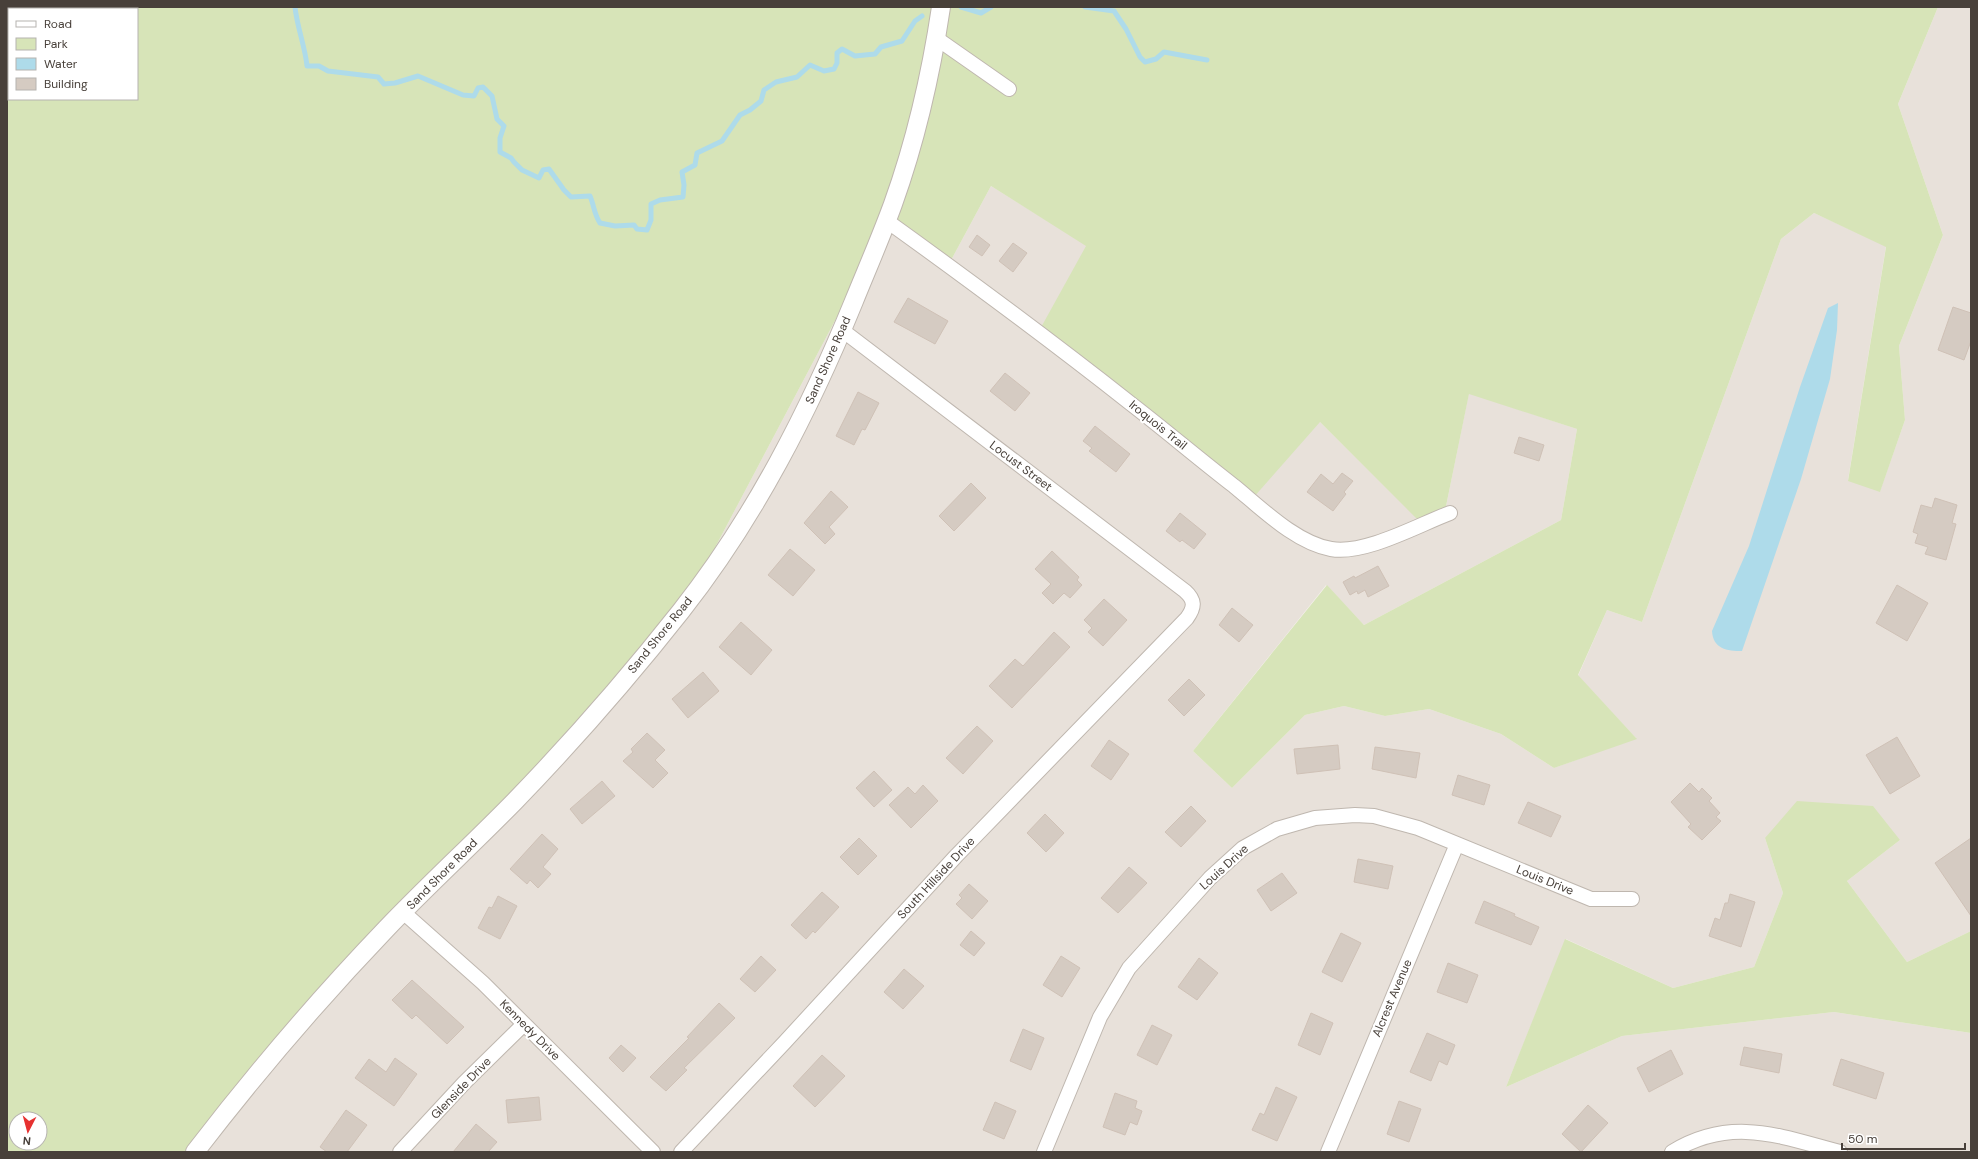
<svg xmlns="http://www.w3.org/2000/svg" width="1978" height="1159" font-family="'DM Sans',sans-serif">
<rect width="100%" height="100%" fill="#f4f0eb"/>
<path fill="#e8e1da" d="M1938,7H1971V931L1907,962L1847,881L1900,840L1765,838L1783,893L1754,967L1673,988L1566,939L1506,1087L1622,1036L1834,1012L1971,1033V1152H199L690,595L885,226L949,264L991,186L1086,245L1320,422L1420,521L1445,511L1469,393L1577,429L1561,520L1364,625L1326,585L1193,751L1232,788L1305,715L1344,706L1385,716L1429,709L1501,734L1554,768L1636,738L1578,676L1607,610L1642,622L1781,239L1814,213L1886,246L1848,480L1880,491L1905,420L1899,346L1943,235L1898,104Z"/>
<path fill="#d7e4b8" fill-rule="evenodd" d="M7,7H1938L1898,104L1943,235L1899,346L1905,420L1880,492L1848,481L1886,247L1814,213L1781,239L1642,622L1607,610L1578,675L1637,739L1554,768L1501,734L1429,709L1385,716L1344,706L1305,715L1232,788L1193,751L1327,585L1364,625L1561,520L1577,429L1469,394L1445,511L1419,521L1320,422L1253,498L1039,331L1086,246L991,186L949,264L885,226L690,595L199,1152H7ZM9,9H137V99H9ZM16,1119H40V1143H16Z
M1797,801L1873,806L1900,840L1847,881L1907,962L1971,931V1033L1834,1012L1622,1036L1506,1087L1565,939L1673,988L1754,967L1783,893L1765,838Z"/>
<path fill="#aedbea" d="M1838,303L1837,330L1830,379L1801,479L1742,651C1727,651 1713,649 1712,631L1749,546L1800,387L1828,308Z"/>
<g fill="none" stroke-linecap="round" stroke-linejoin="round">
<path stroke="#aedbea" stroke-width="5" d="M295,7C297,27 305,46 307,66H319L328,71L378,77L384,84L395,83L418,76L463,95L474,96L478,88L483,87L492,96L497,119L504,126L500,138V152L511,158L514,162L522,170L539,178L543,170L549,169L564,190L571,197L590,196C594,205 594,214 600,223L615,226L634,225L637,229L647,230L651,220V204L660,200L683,197L684,185L682,172L695,165L697,153L722,141L740,115L750,110L761,101L764,90L776,82L797,77L810,65L824,71L834,69L837,63V53L842,49L855,56L875,54L881,47L902,41L915,21L922,16
M961,7L981,13L991,7
M1085,7L1114,11L1126,29L1140,57L1145,62L1156,59L1164,52L1207,60"/>
</g>
<path fill="#d5cbc2" stroke="#cfc1b6" d="M977,235L990,245L982,256L969,247Z
M1013,243L1027,253L1013,272L999,261Z
M908,298L948,321L935,344L894,322Z
M1953,307L1971,313V341L1964,360L1938,350Z
M1005,373L1030,393L1015,411L990,391Z
M858,392L879,403L865,430L862,429L854,445L836,436Z
M1095,426L1130,454L1116,472L1089,451L1092,448L1083,441Z
M1519,437L1544,445L1539,461L1514,453Z
M1342,473L1353,481L1344,492L1346,494L1333,511L1307,492L1321,474L1333,484Z
M971,483L986,498L954,531L939,516Z
M831,491L848,507L829,527L835,534L825,544L804,523Z
M1935,498L1957,505L1952,523L1956,524L1946,560L1925,554L1928,547L1915,543L1918,534L1913,532L1921,505L1932,508Z
M1180,513L1206,534L1194,549L1182,540L1180,542L1166,531Z
M790,549L815,570L793,596L768,575Z
M1052,551L1079,577L1077,580L1082,585L1070,598L1064,593L1053,604L1042,593L1051,584L1035,569Z
M1378,566L1389,586L1368,597L1365,590L1358,594L1357,591L1350,595L1343,582L1354,576L1355,578Z
M1897,585L1928,603L1907,641L1876,623Z
M1104,599L1127,620L1103,646L1088,632L1092,628L1084,620Z
M1232,608L1253,625L1239,642L1219,625Z
M741,622L772,650L751,675L719,647Z
M1054,632L1070,647L1012,708L989,686L1015,659L1023,666Z
M703,672L719,691L688,718L672,699Z
M1189,679L1205,695L1184,716L1168,700Z
M977,726L993,741L963,774L946,758Z
M647,733L665,750L655,760L668,773L653,788L623,761L633,752L631,749Z
M1897,737L1920,776L1890,794L1866,755Z
M1109,740L1129,754L1111,780L1091,766Z
M1338,745L1340,769L1297,774L1294,749Z
M1375,747L1420,753L1416,778L1372,769Z
M874,771L892,790L874,807L856,788Z
M1458,775L1490,785L1484,805L1452,795Z
M602,781L615,796L582,824L570,809Z
M1690,783L1699,792L1702,788L1712,798L1709,801L1720,813L1716,817L1721,821L1702,840L1688,827L1691,824L1671,802Z
M923,785L938,801L911,828L889,805L908,787L915,794Z
M1528,802L1561,816L1551,837L1518,823Z
M1191,806L1206,821L1181,847L1165,832Z
M1045,814L1064,833L1046,852L1027,833Z
M542,834L558,849L543,867L551,874L538,888L530,880L527,884L510,869Z
M859,838L877,856L858,875L840,857Z
M1971,838V916L1935,863Z
M1358,859L1393,866L1388,889L1354,882Z
M1129,867L1147,883L1118,913L1101,898Z
M1282,873L1297,893L1271,911L1257,890Z
M969,884L988,901L972,919L956,904L962,898L959,895Z
M822,892L839,907L815,933L813,931L806,939L791,925Z
M1730,894L1755,902L1741,947L1709,936L1715,918L1720,920L1725,903H1728Z
M498,896L517,906L500,939L478,928L489,907L492,908Z
M1484,901L1515,914L1514,916L1539,927L1531,945L1475,923Z
M971,931L985,943L974,956L960,945Z
M1341,933L1361,943L1342,982L1322,972Z
M761,956L776,970L755,992L740,979Z
M1061,956L1080,968L1062,997L1043,985Z
M1199,958L1218,973L1197,1000L1178,987Z
M1448,963L1478,975L1467,1003L1437,992Z
M904,969L924,986L903,1009L884,992Z
M412,980L464,1027L447,1044L416,1015L412,1019L392,1000Z
M719,1003L735,1018L684,1068L687,1070L666,1091L650,1077L689,1038L687,1037Z
M1311,1013L1333,1023L1320,1055L1298,1045Z
M1152,1025L1172,1035L1157,1065L1137,1055Z
M1023,1029L1044,1038L1031,1070L1010,1061Z
M1427,1033L1455,1045L1447,1065L1439,1061L1431,1081L1410,1072Z
M621,1045L636,1058L623,1072L609,1058Z
M1744,1047L1782,1054L1779,1073L1740,1065Z
M1671,1050L1683,1074L1649,1092L1637,1068Z
M822,1055L845,1076L815,1107L793,1086Z
M395,1058L417,1074L394,1106L355,1078L369,1059L386,1072Z
M1841,1059L1884,1073L1876,1099L1833,1085Z
M1276,1087L1297,1097L1277,1141L1252,1130L1260,1113L1264,1115Z
M1115,1093L1137,1101L1135,1108L1142,1111L1137,1125L1130,1122L1125,1135L1103,1127Z
M539,1097L541,1120L508,1123L506,1100Z
M1399,1101L1421,1109L1409,1142L1387,1134Z
M995,1102L1016,1111L1004,1139L983,1130Z
M1588,1105L1608,1123L1581,1152L1562,1134Z
M346,1110L367,1125L347,1152H327L320,1147Z
M476,1124L497,1142L488,1152H453Z"/>
<g fill="none" stroke-linecap="round" stroke-linejoin="round">
<g stroke="#bfb7af" stroke-width="16">
<path id="minor" d="M936,38L1009,89
M887,221C969,280 1050,340 1130,403C1165,430 1199,459 1234,486C1261,508 1296,543 1331,549C1365,555 1418,525 1450,513
M403,912L483,983L653,1152
M400,1152L464,1083L523,1025
M681,1152L784,1043L957,855L1187,618C1195,607 1195,600 1185,591L842,330
M1044,1152L1100,1017L1129,968L1210,878L1243,848L1277,829L1315,818L1355,815L1374,816L1418,828L1591,899H1632
M1328,1152L1457,844
M1672,1152C1731,1116 1779,1136 1840,1152"/>
</g>
<g stroke="#bfb7af" stroke-width="20">
<path id="tertiary" d="M195,1152C255,1074 318,1000 386,929C428,885 473,844 515,801C573,741 629,677 681,611C755,517 809,411 854,301C867,269 881,237 893,204C916,140 931,74 941,7"/>
</g>
<use href="#minor" stroke="#fff" stroke-width="14"/>
<use href="#tertiary" stroke="#fff" stroke-width="18"/>
</g>
<g text-anchor="middle" stroke-width="4" stroke-linejoin="round" paint-order="stroke">
<g font-size="12" fill="#48403a" stroke="#fff">
<text transform="translate(828 360) rotate(-66)" y="4">Sand Shore Road</text>
<text transform="translate(1158 425) rotate(39)" y="4">Iroquois Trail</text>
<text transform="translate(1021 466) rotate(37)" y="4">Locust Street</text>
<text transform="translate(660 635) rotate(-51)" y="4">Sand Shore Road</text>
<text transform="translate(1224 867) rotate(-42)" y="4">Louis Drive</text>
<text transform="translate(442 874) rotate(-45)" y="4">Sand Shore Road</text>
<text transform="translate(936 878) rotate(-47)" y="4">South Hillside Drive</text>
<text transform="translate(1545 880) rotate(22)" y="4">Louis Drive</text>
<text transform="translate(1392 998) rotate(-67)" y="4">Alcrest Avenue</text>
<text transform="translate(530 1030) rotate(45)" y="4">Kennedy Drive</text>
<text transform="translate(461 1088) rotate(-46)" y="4">Glenside Drive</text>
</g>
</g>
<rect width="1978" height="1159" fill="none" stroke="#48403a" stroke-width="16"/>
<rect x="8" y="8" width="130" height="92" fill="#ffffff" stroke="#b6b3b0"/>
<rect x="16" y="21" width="20" height="6" fill="#ffffff" stroke="#b6b3b0"/>
<text x="44" y="28" font-size="12" fill="#48403a">Road</text>
<rect x="16" y="38" width="20" height="12" fill="#d7e4b8" stroke="#b6b3b0"/>
<text x="44" y="48" font-size="12" fill="#48403a">Park</text>
<rect x="16" y="58" width="20" height="12" fill="#aedbea" stroke="#b6b3b0"/>
<text x="44" y="68" font-size="12" fill="#48403a">Water</text>
<rect x="16" y="78" width="20" height="12" fill="#d5cbc2" stroke="#b6b3b0"/>
<text x="44" y="88" font-size="12" fill="#48403a">Building</text>
<g transform="translate(28 1131) rotate(186)"><circle r="19" fill="#ffffff" stroke="#b6b3b0"/>
<path d="M0-3L7 15L0 10L-7 15Z" fill="#e63130"/>
<text y="-6" font-size="11" font-weight="bold" text-anchor="middle" fill="#48403a">N</text>
</g>
<path d="M1842 1143v6h123v-6" fill="none" stroke="#48403a" stroke-width="2"/>
<text x="1848" y="1143" font-size="12" fill="#48403a" stroke="#ffffff" stroke-width="3" paint-order="stroke">50 m</text>
</svg>
